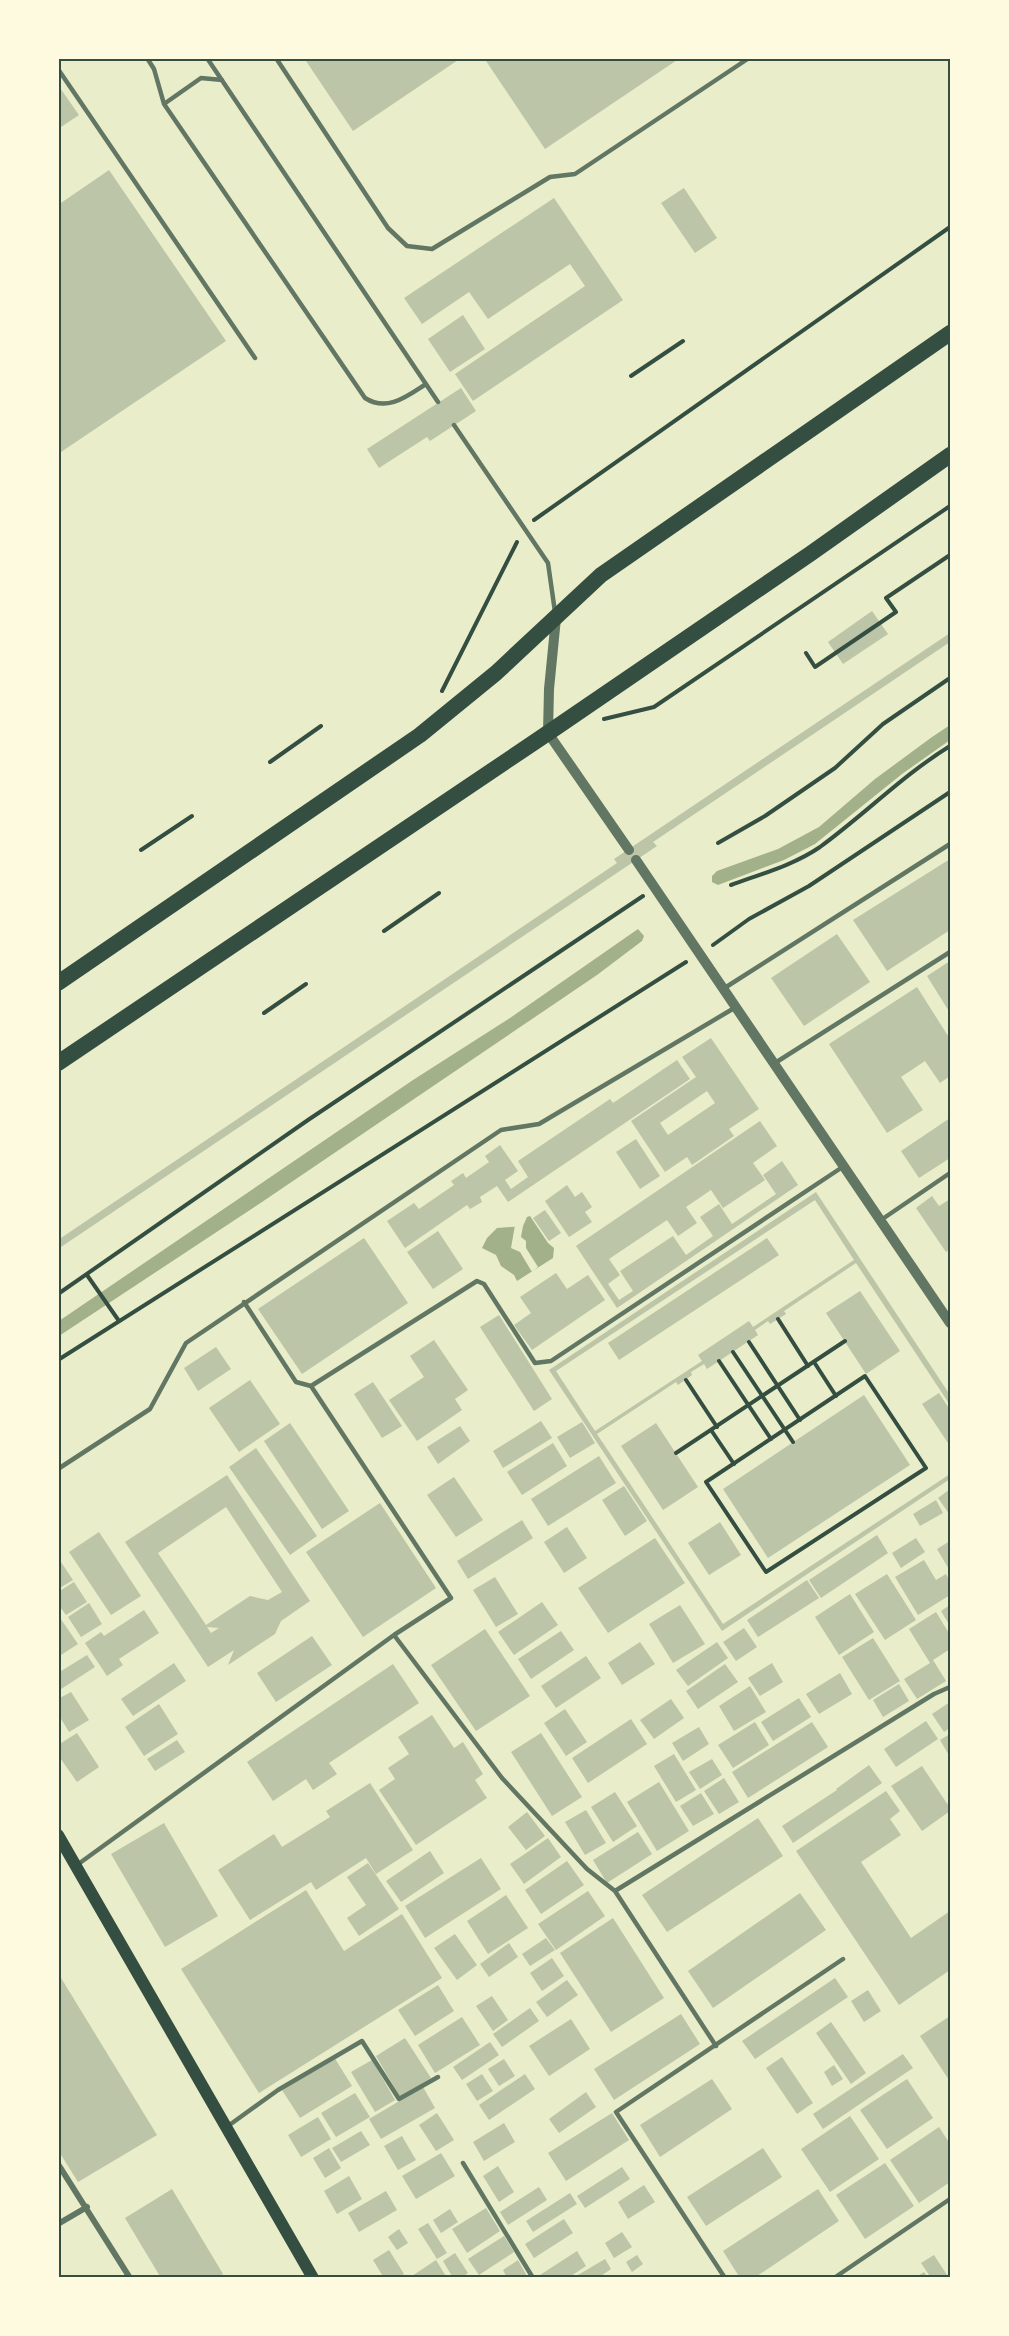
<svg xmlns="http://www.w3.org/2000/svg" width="1009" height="2336" font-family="'Zilla Slab',serif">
<rect width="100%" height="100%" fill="#e9edc9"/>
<path fill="#a3b18a" d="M950,725V740L902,774L815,844L784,860L718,885L712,882V876L717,871L778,849L819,827L875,779L932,737Z
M638,929L644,936L642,941L597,975L262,1202L59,1336V1321L413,1080L510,1018Z
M530,1216L548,1243L554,1248L553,1258L517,1281L514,1275L501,1266L496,1255L482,1248L487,1238L497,1228L523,1226L527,1217Z"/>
<path fill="#e9edc9" d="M515,1225L523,1226L521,1237L526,1241V1248L538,1267L532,1272L520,1252L511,1248Z"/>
<path fill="#bcc5a7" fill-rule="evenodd" d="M304,58H461L353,131Z
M484,58H680L545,149Z
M58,85L79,115L58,129Z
M109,170L226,341L58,454V205Z
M684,188L717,238L695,253L661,203Z
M554,198L623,300L473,401L455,374L585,286L570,264L488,319L469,292L422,324L404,298Z
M463,315L485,349L450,372L428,339Z
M461,388L476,411L430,441L427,437L379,468L367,449Z
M872,611L888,634L843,664L828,642Z
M950,633V642L653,842L657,846L58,1249V1240L617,863L614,859Z
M950,859V930L887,971L853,920Z
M837,934L870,982L804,1026L771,978Z
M950,961V1013L927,976Z
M917,987L950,1039V1076L940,1083L925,1061L901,1077L923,1110L887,1133L829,1044Z
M711,1038L759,1109L729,1129L734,1136L692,1165L687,1157L665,1172L631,1121L696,1077L682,1057ZM707,1091L715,1103L668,1135L660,1123Z
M677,1060L690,1079L508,1202L497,1186L480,1197L482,1202L470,1209L467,1205L405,1248L387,1221L414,1203L419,1209L454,1185L451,1181L463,1173L466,1178L489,1162L485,1156L500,1145L518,1171L505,1180L511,1189L528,1177L518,1161L610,1099L613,1103Z
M950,1118V1158L919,1178L901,1151Z
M760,1121L777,1146L753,1163L765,1180L723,1208L711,1190L686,1207L697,1223L678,1236L667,1220L609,1259L620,1275L608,1284L619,1300L633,1291L620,1271L673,1236L686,1255L713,1236L700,1217L719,1204L732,1224L776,1194L763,1175L782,1161L798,1185L617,1308L576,1246Z
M636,1139L660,1176L640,1189L616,1152Z
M567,1185L575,1197L582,1192L592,1207L585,1212L592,1222L569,1237L545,1201Z
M816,1192L950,1395V1405L856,1263L784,1311L786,1314L770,1324L768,1321L755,1330L758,1335L707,1369L704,1364L691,1372L692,1375L678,1385L676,1382L597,1434L723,1624L950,1474V1479L722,1631L549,1370ZM815,1200L854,1260L753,1327L749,1321L698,1355L702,1361L595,1431L556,1371Z
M932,1196L939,1206L950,1199V1249L946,1252L916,1208Z
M545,1210L561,1233L549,1241L533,1218Z
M438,1231L463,1269L433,1289L407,1252Z
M364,1238L408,1303L302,1374L258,1309Z
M767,1238L779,1255L619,1360L608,1343Z
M556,1273L567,1289L588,1275L605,1300L532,1350L514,1325L531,1313L520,1297Z
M860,1291L900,1351L866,1374L826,1313Z
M499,1315L552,1399L534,1411L480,1327Z
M434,1340L468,1390L455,1399L462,1410L417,1441L389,1400L424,1377L410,1356Z
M216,1347L231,1369L198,1391L184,1368Z
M250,1380L280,1424L239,1452L209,1408Z
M373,1382L402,1426L382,1438L354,1394Z
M939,1393L950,1410V1446L922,1404Z
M864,1395L910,1465L768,1558L723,1489Z
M541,1421L552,1438L503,1468L493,1451Z
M582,1422L595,1443L570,1458L557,1437Z
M290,1423L349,1511L322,1529L264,1441Z
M656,1423L698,1487L663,1510L621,1446Z
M460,1426L470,1441L438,1464L427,1447Z
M553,1443L567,1466L522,1495L507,1472Z
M256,1448L317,1536L290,1555L229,1467Z
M599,1456L616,1483L548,1526L531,1499Z
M227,1475L310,1601L281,1621L275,1634L228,1665L234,1650L208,1667L125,1542ZM226,1507L282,1592L268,1600L250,1596L206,1625L158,1553ZM207,1627L219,1628L211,1633Z
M454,1477L483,1520L456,1537L427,1495Z
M624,1486L647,1521L625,1536L602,1500Z
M950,1489V1515L938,1498Z
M936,1500L943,1513L920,1526L913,1514Z
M380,1503L436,1588L363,1637L306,1552Z
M522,1520L533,1538L468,1579L457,1561Z
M720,1522L741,1555L709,1575L688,1543Z
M567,1527L587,1558L564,1573L544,1542Z
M99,1532L141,1596L111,1615L69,1552Z
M877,1535L888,1553L821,1598L809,1580Z
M655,1538L685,1583L608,1633L578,1588Z
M916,1538L925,1552L901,1568L892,1553Z
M950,1541V1571L937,1549Z
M924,1560L936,1580L946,1574L950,1582V1595L918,1615L895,1577Z
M61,1562L73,1580L58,1589V1564Z
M887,1574L916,1620L885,1640L855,1594Z
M495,1577L518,1614L496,1627L473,1590Z
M807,1580L819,1598L758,1637L747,1620Z
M74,1582L87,1602L66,1615L58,1604V1592Z
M850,1594L874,1632L839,1655L815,1617Z
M542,1602L558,1625L514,1655L498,1632Z
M89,1603L102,1624L81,1637L68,1617Z
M680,1605L705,1644L673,1663L649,1624Z
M950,1605V1626L941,1611Z
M144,1610L159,1633L119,1659L123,1665L107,1676L85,1643L101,1632L104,1636Z
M936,1612L950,1635V1649L933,1660L946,1681L917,1699L904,1679L930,1663L909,1629Z
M58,1615L78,1644L58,1657Z
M744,1628L757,1647L736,1661L723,1642Z
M485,1629L530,1696L476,1731L431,1665Z
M561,1631L574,1650L531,1679L518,1659Z
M312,1636L332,1665L276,1702L257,1673Z
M873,1638L900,1681L869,1700L842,1657Z
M640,1642L655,1664L622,1685L608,1663Z
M717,1642L728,1658L688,1686L676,1670Z
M87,1655L95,1667L58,1691V1673Z
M586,1656L601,1678L556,1708L541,1686Z
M174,1663L186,1681L133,1716L121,1699Z
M772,1663L783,1682L760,1696L748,1678Z
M393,1664L419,1703L329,1763L337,1774L313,1790L306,1779L273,1801L247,1762Z
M725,1664L738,1682L698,1709L686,1691Z
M840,1673L852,1694L819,1714L806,1694Z
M899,1684L909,1701L883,1717L873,1700Z
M750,1686L766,1712L734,1731L719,1706Z
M71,1692L89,1720L69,1732L58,1714V1699Z
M799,1698L811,1717L773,1741L761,1722Z
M671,1699L684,1718L654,1739L640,1720Z
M950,1702V1728L944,1732L932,1714Z
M159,1704L178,1734L144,1756L125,1727Z
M565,1709L587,1742L566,1756L544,1723Z
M432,1715L454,1748L463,1742L483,1774L475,1780L487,1798L416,1845L379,1790L395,1779L388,1768L409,1754L398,1737Z
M631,1719L647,1744L588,1783L572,1758Z
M926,1721L938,1739L896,1767L884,1749Z
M755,1722L769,1745L733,1768L718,1745Z
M812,1722L828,1747L748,1798L732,1772Z
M699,1727L709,1744L683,1761L672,1743Z
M77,1733L99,1767L77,1782L58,1755V1745Z
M541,1733L582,1797L552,1816L511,1752Z
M950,1734V1757L940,1740Z
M177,1740L185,1752L155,1771L147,1759Z
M674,1754L696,1790L676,1802L654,1766Z
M712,1759L722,1775L700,1789L689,1772Z
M869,1765L882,1783L793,1843L782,1826L837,1790L836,1789Z
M922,1766L950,1808V1811L922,1831L891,1786Z
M724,1778L739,1802L719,1814L704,1791Z
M659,1782L689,1831L657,1851L627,1802Z
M370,1783L413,1850L376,1874L366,1858L316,1890L311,1882L250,1920L218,1870L274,1834L282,1847L330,1817L326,1811Z
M886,1791L900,1811L890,1819L901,1835L861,1862L911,1938L950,1911V1970L899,2005L796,1851Z
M615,1792L637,1826L613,1842L591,1807Z
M701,1793L714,1814L693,1826L680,1806Z
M586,1810L606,1843L585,1855L565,1822Z
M527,1812L545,1836L526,1850L508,1827Z
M758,1818L783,1856L667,1932L642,1895Z
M164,1823L218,1916L165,1947L111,1854Z
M638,1832L652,1854L607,1883L593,1860Z
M548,1838L561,1857L524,1884L510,1864Z
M430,1851L444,1873L401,1902L386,1881Z
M481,1858L501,1889L425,1938L405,1906Z
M567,1861L584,1885L541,1914L525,1890Z
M368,1863L399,1909L359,1936L347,1918L366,1905L347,1877Z
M306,1890L344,1951L402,1914L442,1978L259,2093L181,1969Z
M588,1891L605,1916L556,1950L538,1924Z
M800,1893L826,1930L713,2008L688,1971Z
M506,1895L528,1928L488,1954L467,1921Z
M613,1918L664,1998L611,2032L560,1953Z
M455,1934L477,1965L457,1980L434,1948Z
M546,1938L555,1950L530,1966L522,1954Z
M509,1943L518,1957L489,1977L480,1964Z
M552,1958L564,1976L542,1991L530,1973Z
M58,1973L157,2135L78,2182L58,2150Z
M835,1978L848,1997L755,2059L742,2041Z
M567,1980L578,1995L547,2017L536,2002Z
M438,1985L454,2011L415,2036L398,2010Z
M868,1990L881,2011L864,2022L851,2001Z
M492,1996L508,2020L493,2031L476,2006Z
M530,2008L539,2021L502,2047L493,2034Z
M681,2014L700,2044L614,2100L594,2069Z
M950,2016V2078L949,2080L920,2036Z
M462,2017L480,2045L435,2073L418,2045Z
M571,2019L590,2049L549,2076L529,2046Z
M831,2022L866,2073L851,2084L816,2033Z
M405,2038L431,2078L400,2097L376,2056Z
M490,2042L499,2055L462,2080L453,2067Z
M903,2054L913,2068L823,2129L813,2114Z
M334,2057L352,2086L300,2118L282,2090Z
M782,2057L813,2103L797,2114L766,2068Z
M504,2059L515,2076L499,2086L488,2069Z
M372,2060L395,2100L375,2112L351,2072Z
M834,2065L843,2079L832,2086L824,2072Z
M482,2074L493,2091L477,2101L466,2084Z
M525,2074L535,2089L489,2120L479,2105Z
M712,2079L732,2109L660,2157L640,2125Z
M907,2079L933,2118L887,2149L860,2110Z
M423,2087L435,2108L381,2139L369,2119Z
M586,2092L596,2107L559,2133L549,2119Z
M355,2093L370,2117L336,2137L321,2113Z
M437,2113L454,2140L436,2151L419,2125Z
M612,2113L629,2140L566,2181L548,2153Z
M850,2116L879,2159L830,2192L801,2149Z
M318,2117L331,2139L301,2157L288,2135Z
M504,2123L515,2142L484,2161L473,2142Z
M939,2127L950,2144V2182L919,2203L890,2160Z
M361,2131L370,2145L341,2162L332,2148Z
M402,2136L416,2160L398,2170L384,2146Z
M329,2148L341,2168L325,2178L313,2158Z
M763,2148L782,2177L706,2226L687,2197Z
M441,2153L455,2176L416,2199L402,2176Z
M885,2163L914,2206L865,2239L836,2195Z
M498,2166L514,2192L499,2202L483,2176Z
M622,2167L630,2179L585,2208L577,2196Z
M349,2176L362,2199L337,2214L324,2191Z
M644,2185L655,2202L628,2219L618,2202Z
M539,2187L547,2200L508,2225L500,2212Z
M172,2189L223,2274L217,2278H161L125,2218Z
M818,2189L839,2221L754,2278H740L723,2251Z
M386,2191L397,2210L359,2232L348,2213Z
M570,2193L577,2204L533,2232L526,2221Z
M486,2208L500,2231L467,2253L452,2229Z
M450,2209L458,2222L441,2233L433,2220Z
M564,2219L573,2233L534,2258L525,2244Z
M428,2223L447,2253L437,2259L418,2229Z
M399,2229L408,2243L397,2250L388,2237Z
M622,2232L632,2247L614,2258L605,2243Z
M504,2236L514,2252L479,2275L468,2259Z
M389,2250L404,2274L398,2278H384L373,2260Z
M577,2251L586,2266L568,2278H541L540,2275Z
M455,2253L468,2273L461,2278H453L443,2261Z
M637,2255L643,2264L632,2272L626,2262Z
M934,2255L949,2278H931L921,2263Z
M605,2259L611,2269L598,2278H580L578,2275Z
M436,2260L447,2278H409Z
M518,2260L528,2278H507L503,2270Z
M924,2272L928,2278H915Z"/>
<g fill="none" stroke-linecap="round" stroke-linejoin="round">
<path stroke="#344e41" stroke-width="4" d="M631,376L683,341
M534,520L950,227
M806,653L815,667L896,612L886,598L950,555
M442,691L517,542
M604,719L654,707L950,506
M270,762L321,726
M718,843L765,816L835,768L883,724L950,678
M141,850L192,816
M731,885C761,874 794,865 820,847C864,815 903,775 950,746
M384,931L439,893
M713,945L749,919L809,886L950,792
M264,1013L306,984
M87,1275L119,1321
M58,1294L308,1120L643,896
M778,1319L808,1366
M749,1342L800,1420
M733,1352L793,1442
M58,1360L686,962
M719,1361L771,1439
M814,1362L836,1396
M865,1376L926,1468L766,1572L706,1482Z
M686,1380L717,1427
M711,1430L734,1464
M676,1453L845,1341"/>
<path stroke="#617663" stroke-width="4.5" d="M147,58L154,69L164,104L365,398C387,412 406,397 426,384
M207,58L438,402
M276,58L388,228L407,246L432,249L550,177L575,174L749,58
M58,69L255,358
M164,104L201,78L222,80
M454,425L548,563L555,612
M723,989L950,844
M775,1063L950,952
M881,1220L950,1173
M244,1302L296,1382L311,1386L477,1281L484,1284L535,1363L551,1361L844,1166
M58,1469L150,1409L186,1343L501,1130L539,1124L736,1007
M394,1635L502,1778L587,1869L615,1891L716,2046
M77,1865L394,1635L451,1598L311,1386
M615,1891L934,1694L950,1687
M228,2126L278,2090L362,2041L399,2099L438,2077
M463,2163L533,2278
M725,2278L616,2112L843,1959
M834,2278L950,2199"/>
<path stroke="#617663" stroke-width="6" d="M58,2164L130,2278
M58,2224L87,2207"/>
<path stroke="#617663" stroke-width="10" d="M556,618L549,689L548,733L629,850
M636,860L950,1323"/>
<path stroke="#344e41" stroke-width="12" d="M58,1835L313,2278"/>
<path stroke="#344e41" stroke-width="16" d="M58,983L420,735L496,673L601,575L950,333
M58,1063L548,733L810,554L950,455"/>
</g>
<rect width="1009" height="2336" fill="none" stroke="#fefae0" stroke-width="120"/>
<rect x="60" y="60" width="889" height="2216" fill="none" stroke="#344e41" stroke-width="2"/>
</svg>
